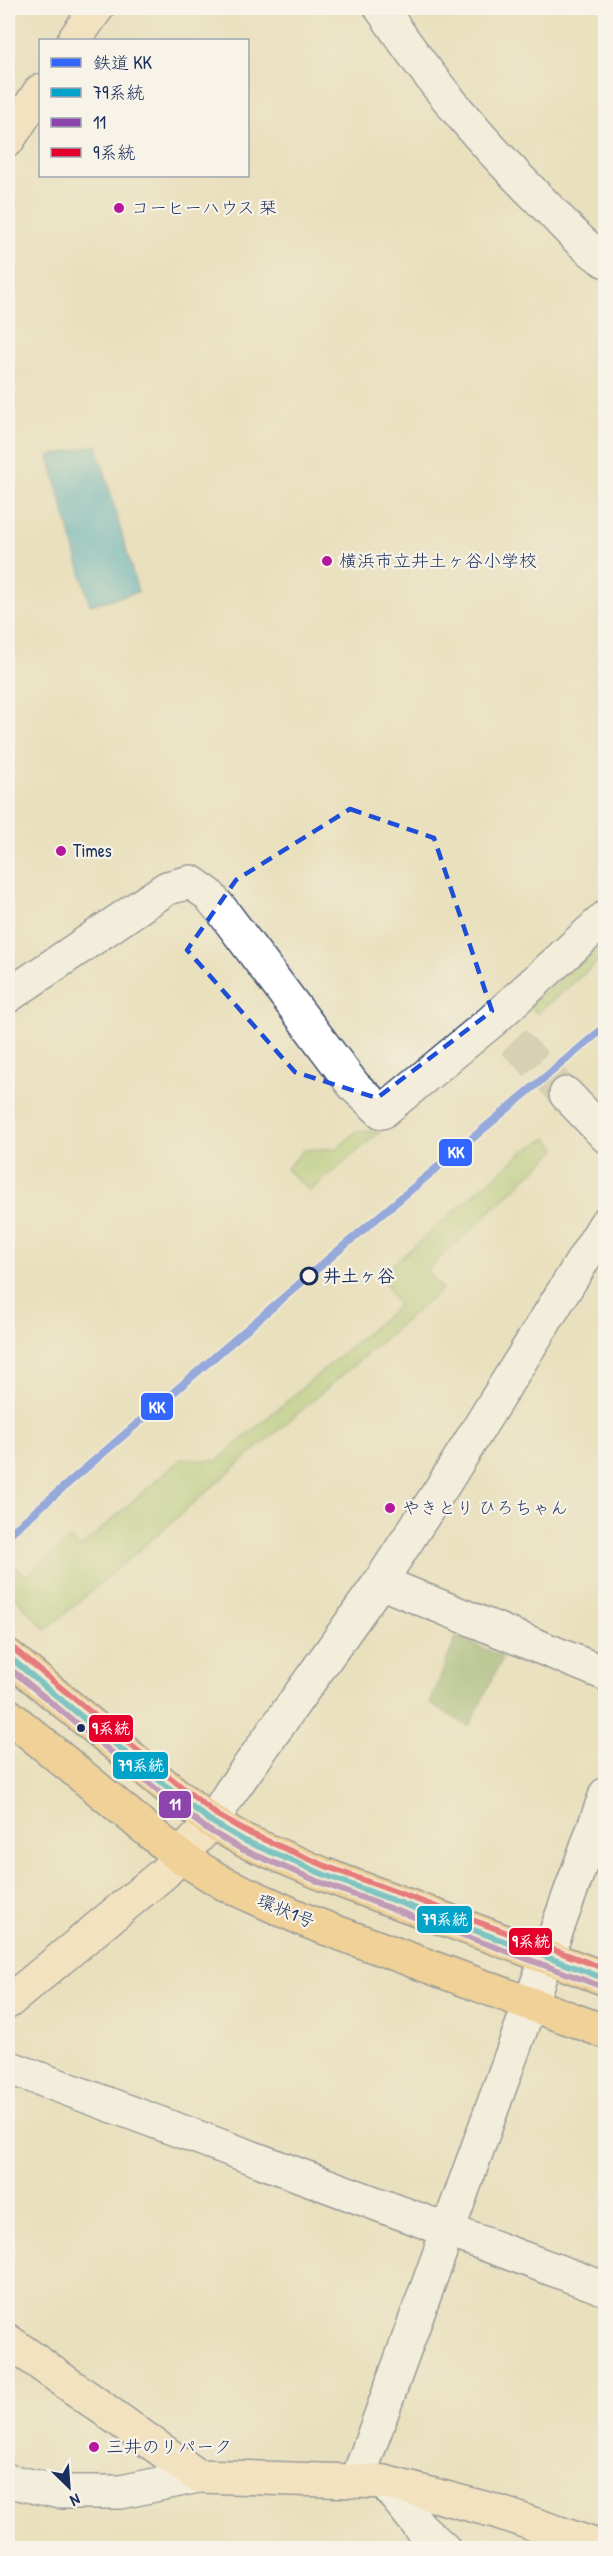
<svg xmlns="http://www.w3.org/2000/svg" width="613" height="2556" font-family="'Patrick Hand','Klee One',sans-serif">
<rect width="100%" height="100%" fill="#f7f3e8"/>
<filter id="ink" filterUnits="userSpaceOnUse"><feTurbulence type="fractalNoise" baseFrequency=".0167" numOctaves="2"/><feDisplacementMap in="SourceGraphic" scale="12" xChannelSelector="R" yChannelSelector="G"/><feConvolveMatrix kernelMatrix="1 2 1 2 8 2 1 2 1" color-interpolation-filters="sRGB"/></filter>
<filter id="wash" filterUnits="userSpaceOnUse"><feTurbulence type="fractalNoise" baseFrequency=".008" numOctaves="4" result="noise"/><feDisplacementMap in="SourceGraphic" scale="24" xChannelSelector="R" yChannelSelector="G"/><feGaussianBlur stdDeviation="1.35" result="paint"/><feColorMatrix in="noise" values="0 0 0 0 0 0 0 0 0 0 0 0 0 0 0 0 0 1.4 0 .05"/><feComposite in="paint" operator="in"/></filter>
<g filter="url(#wash)">
<rect width="100%" height="100%" fill="#e9e0bd"/>
<path fill="#a4c871" stroke="#607c68" stroke-width="1.5" d="M605,942V956L537,1013L528,1006Z
M357,1131L380,1132L310,1191L286,1169L304,1150L338,1148Z
M547,1138L557,1149L427,1270L442,1289L46,1630L8,1589V1570L14,1565L26,1576L71,1539L80,1548L181,1459L217,1461L398,1306L381,1275L524,1151Z"/>
<path fill="#83ac63" stroke="#4f6e60" stroke-width="1.5" d="M456,1637L503,1657L469,1726L430,1704Z"/>
<path fill="#4bafca" stroke="#336f94" stroke-width="1.5" d="M97,445L138,592L90,605L49,456Z"/>
</g>
<g filter="url(#ink)">
<g fill="none" stroke-linecap="round" stroke-linejoin="round">
<path stroke="#c0bdaa" stroke-width="33" stroke-dasharray="33 16" stroke-linecap="butt" d="M513,1041L566,1094"/>
<g stroke="#3a4a6c" stroke-width="36">
<path id="street" d="M381,8C431,82 481,142 545,205C564,224 583,247 606,261
M8,996L167,888L191,882L208,894L224,913L354,1086L382,1112L492,1021L606,917
M566,1094L606,1136
M380,1582L606,1674
M212,1822L230,1793L380,1582L444,1484L606,1223
M8,2067L606,2289
M8,2481L61,2492H121L198,2476
M357,2481L606,1794
M384,2482L421,2528L443,2548"/>
</g>
<g stroke="#3a4a6c" stroke-width="36">
<path id="secondary" d="M74,40L97,8
M8,140L40,91
M8,2002L164,1873L212,1822
M8,2341L198,2476L384,2482L495,2511L603,2548"/>
</g>
<g stroke="#3a4a6c" stroke-width="36">
<path id="primary" d="M8,1656L177,1795L212,1822L245,1841L325,1875L606,1979
M8,1715L179,1856L223,1883L309,1922L606,2032"/>
</g>
<use href="#street" stroke="#fff" stroke-width="33"/>
<use href="#secondary" stroke="#fce5c4" stroke-width="33"/>
<use href="#primary" stroke="#f8bf6c" stroke-width="33"/>
<g stroke="#f7f3e8" stroke-width="10">
<path id="bus-1" d="M8,1656L177,1795L212,1822L245,1841L325,1875L606,1979"/>
</g>
<g stroke="#f7f3e8" stroke-width="10">
<path id="bus-2" d="M8,1667L172,1802L207,1829L241,1849L322,1883L603,1987"/>
</g>
<g stroke="#f7f3e8" stroke-width="10">
<path id="bus-3" d="M14,1649L183,1788L217,1815L249,1833L328,1867L606,1969"/>
</g>
<use href="#bus-1" stroke="#01a3c8" stroke-width="6"/>
<use href="#bus-2" stroke="#8e44ad" stroke-width="6"/>
<use href="#bus-3" stroke="#e4002b" stroke-width="6"/>
<g stroke="#f7f3e8" stroke-width="12">
<path id="rail-1" d="M8,1535L333,1255L606,1026"/>
</g>
<use href="#rail-1" stroke="#36f" stroke-width="8"/>
</g>
</g>
<path d="M0 0H613V2556H0ZM350,809L434,838L492,1011L377,1098L295,1072L187,950L236,880Z" fill="#e9e0bd" fill-opacity=".55" fill-rule="evenodd"/>
<path fill="none" stroke="#1d4ed8" stroke-width="4.5" stroke-dasharray="12 8" stroke-linejoin="round" d="M350,809L434,838L492,1011L377,1098L295,1072L187,950L236,880Z"/>
<g fill="#b5179e" stroke="#f7f3e8" stroke-width="2">
<circle cx="119" cy="208" r="6"/>
<circle cx="327" cy="561" r="6"/>
<circle cx="61" cy="851" r="6"/>
<circle cx="390" cy="1508" r="6"/>
<circle cx="94" cy="2447" r="6"/>
</g>
<circle fill="#f7f3e8" stroke="#1b2f5e" stroke-width="3" cx="309" cy="1276" r="8"/>
<circle fill="#1b2f5e" stroke="#f7f3e8" stroke-width="2" cx="81" cy="1728" r="5"/>
<g text-anchor="middle" stroke-width="4.5" stroke-linejoin="round" paint-order="stroke">
<g font-size="18" fill="#1b2f5e" stroke="#f7f3e8" text-anchor="start">
<text x="131" y="214">コーヒーハウス 栞</text>
<text x="339" y="567">横浜市立井土ヶ谷小学校</text>
<text x="73" y="857">Times</text>
<text x="402" y="1514">やきとり ひろちゃん</text>
<text x="106" y="2453">三井のリパーク</text>
</g>
<g font-size="18" font-weight="bold" fill="#1b2f5e" stroke="#f7f3e8" text-anchor="start">
<text x="323" y="1282">井土ヶ谷</text>
</g>
<g font-size="18" fill="#1b2f5e" stroke="#f7f3e8">
<text transform="translate(286 1911) rotate(23)" y="6">環状1号</text>
</g>
</g>
<g stroke="#f7f3e8" stroke-width="2">
<rect x="438" y="1138" width="35" height="29" rx="6" fill="#36f"/>
<rect x="140" y="1392" width="34" height="29" rx="6" fill="#36f"/>
<rect x="88" y="1714" width="46" height="29" rx="6" fill="#e4002b"/>
<rect x="112" y="1751" width="57" height="29" rx="6" fill="#01a3c8"/>
<rect x="158" y="1790" width="34" height="29" rx="6" fill="#8e44ad"/>
<rect x="416" y="1905" width="57" height="29" rx="6" fill="#01a3c8"/>
<rect x="508" y="1927" width="45" height="29" rx="6" fill="#e4002b"/>
</g>
<g font-size="16" text-anchor="middle" font-weight="bold" fill="#fff">
<text x="456" y="1158">KK</text>
<text x="157" y="1413">KK</text>
<text x="111" y="1734">9系統</text>
<text x="141" y="1771">79系統</text>
<text x="175" y="1810">11</text>
<text x="445" y="1925">79系統</text>
<text x="531" y="1947">9系統</text>
</g>
<rect width="613" height="2556" fill="none" stroke="#f7f3e8" stroke-width="30"/>
<rect x="39" y="39" width="210" height="138" fill="#f7f3e8" stroke="#9fa5b1" stroke-width="1.5"/>
<rect x="51" y="58" width="30" height="9" fill="#3366ff" stroke="#9fa5b1" stroke-width="1.5"/>
<text x="93" y="69" font-size="18" fill="#1b2f5e">鉄道 KK</text>
<rect x="51" y="88" width="30" height="9" fill="#01a3c8" stroke="#9fa5b1" stroke-width="1.5"/>
<text x="93" y="99" font-size="18" fill="#1b2f5e">79系統</text>
<rect x="51" y="118" width="30" height="9" fill="#8e44ad" stroke="#9fa5b1" stroke-width="1.5"/>
<text x="93" y="129" font-size="18" fill="#1b2f5e">11</text>
<rect x="51" y="148" width="30" height="9" fill="#e4002b" stroke="#9fa5b1" stroke-width="1.5"/>
<text x="93" y="159" font-size="18" fill="#1b2f5e">9系統</text>
<g transform="translate(69 2487) rotate(155)" stroke="#f7f3e8" stroke-width="4.5" paint-order="stroke">
<path d="M0-4.5L10 22L0 15L-10 22Z" fill="#1b2f5e"/>
<text y="-9" font-size="16" font-weight="bold" text-anchor="middle" fill="#1b2f5e">N</text>
</g>
</svg>
